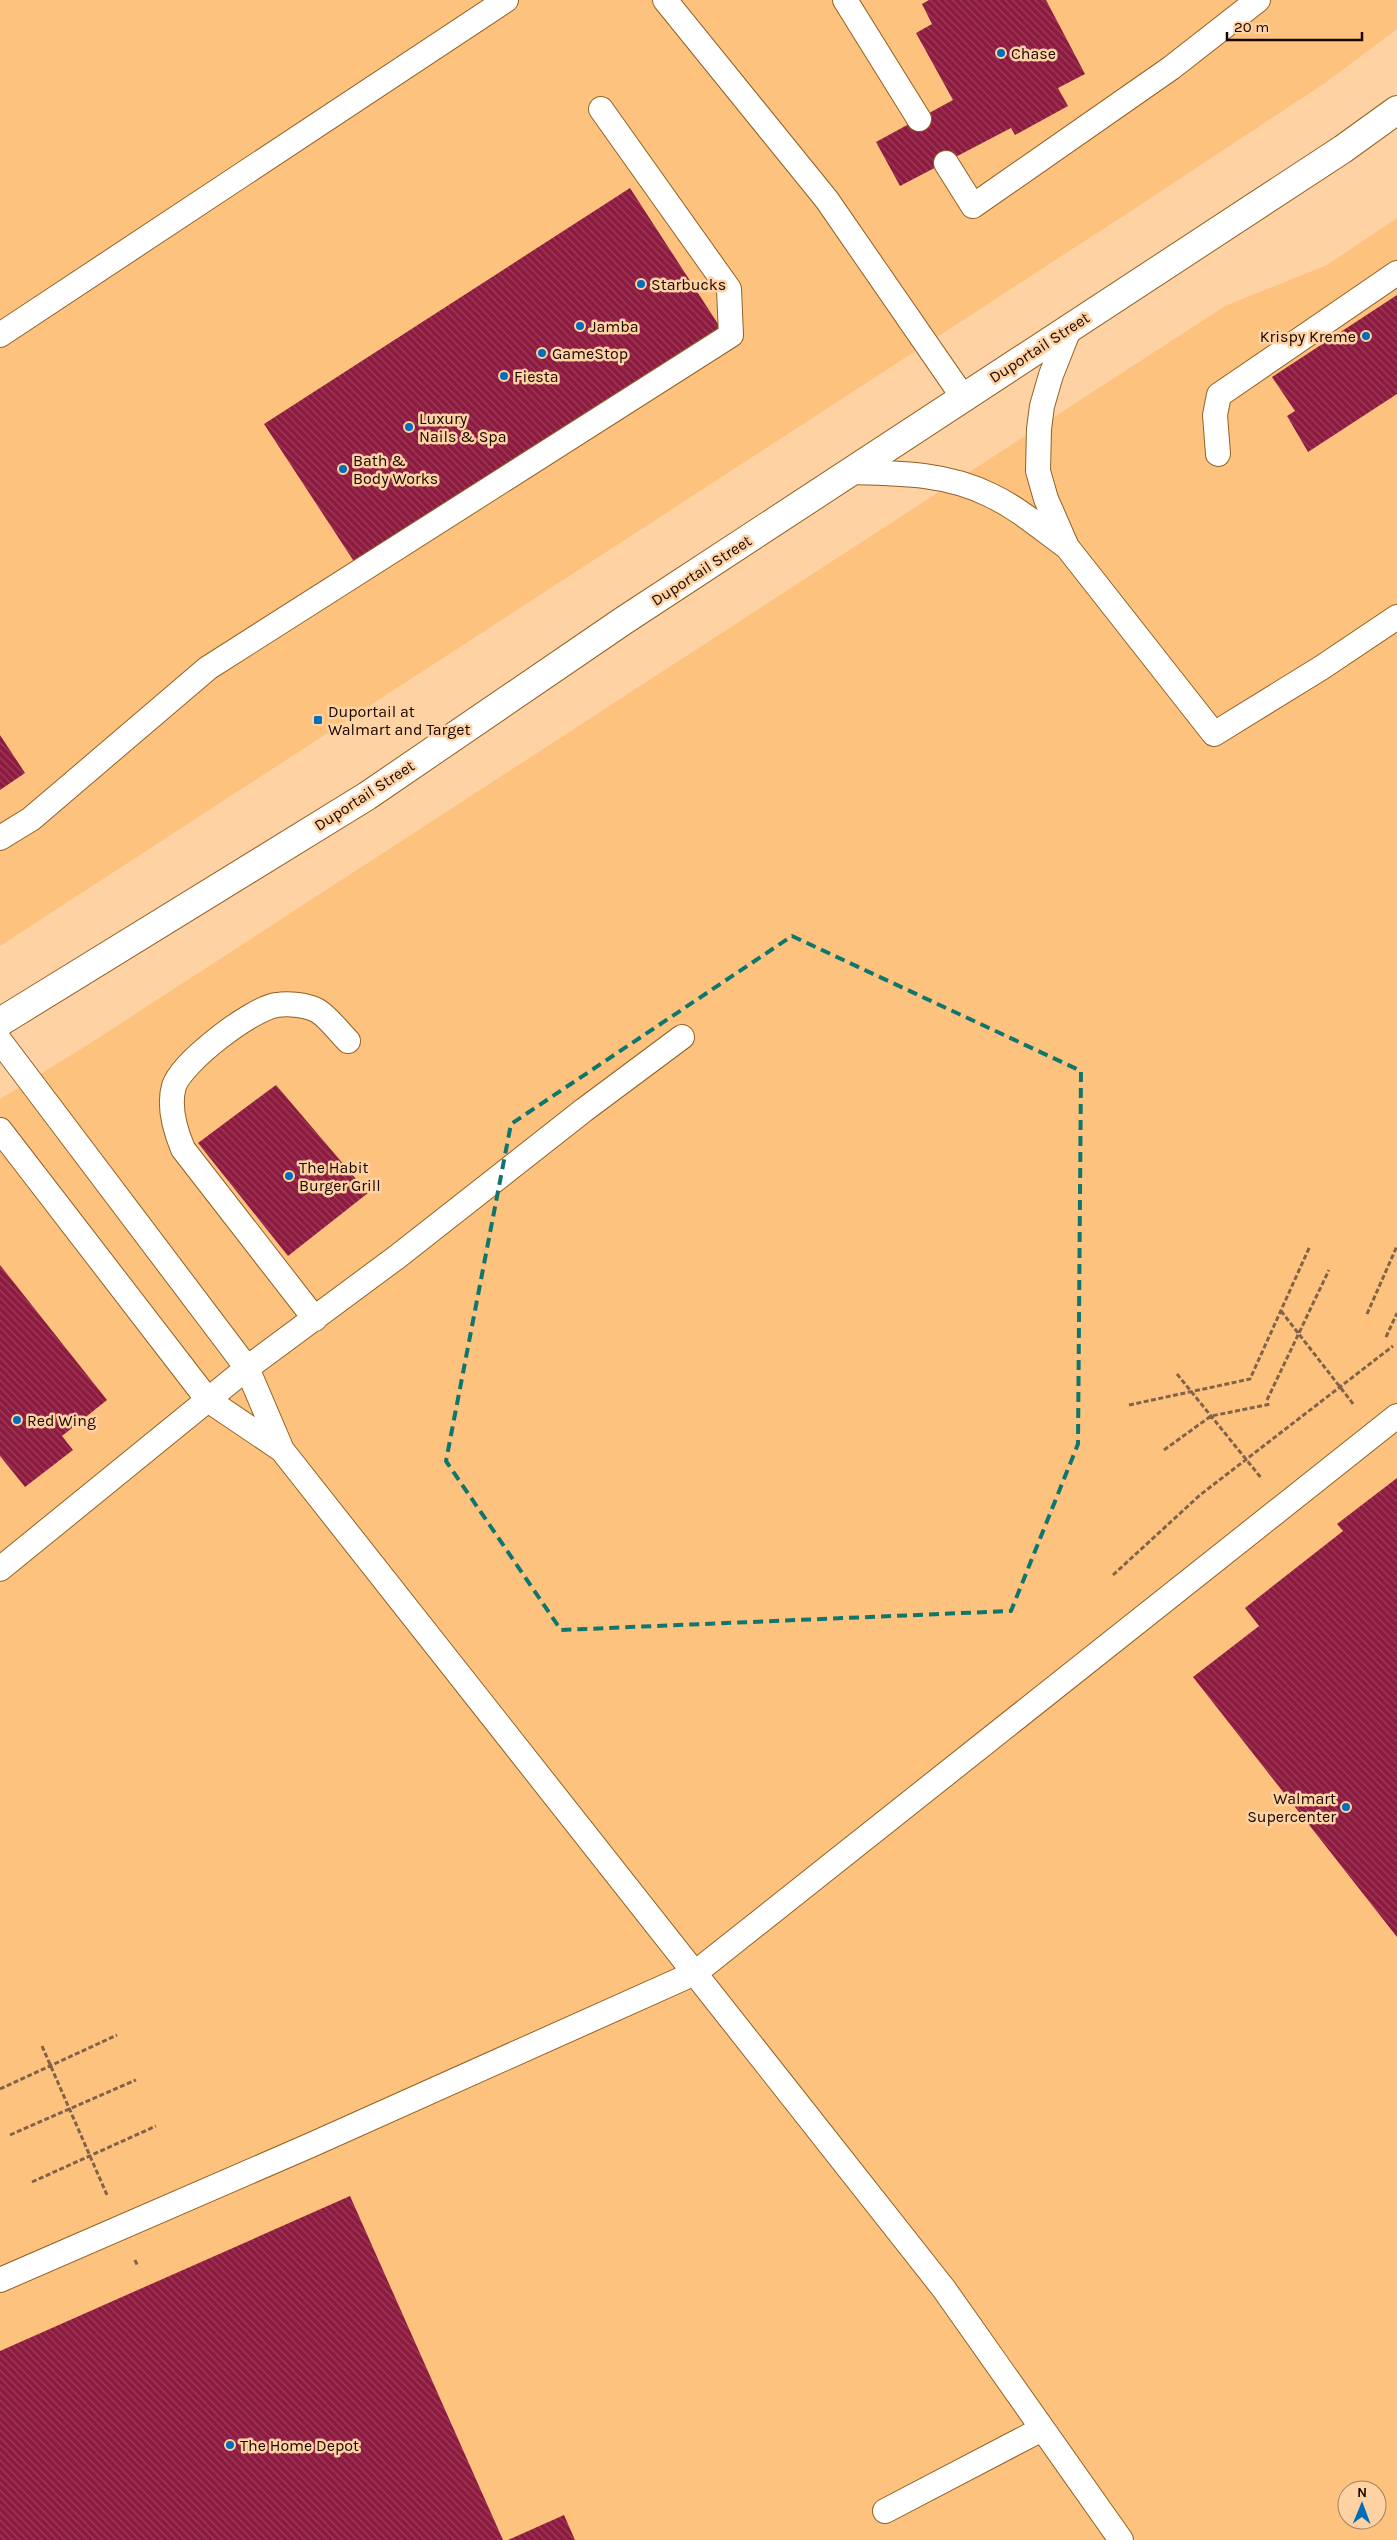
<svg xmlns="http://www.w3.org/2000/svg" width="1397" height="2540" font-family="Karla,sans-serif">
<defs>
<pattern id="building-back-hatch" width="6" height="6" patternUnits="userSpaceOnUse" patternTransform="scale(1.25)"><rect width="6" height="6" fill="#8e1a3f"/><path d="M-1 5l2 2M0 0l6 6M5-1l2 2" fill="none" stroke="#99405c"/></pattern>
</defs>
<rect width="100%" height="100%" fill="#ffd2a3"/>
<path fill="#fec27f" fill-rule="evenodd" d="M0,0H1397V29L1325,83L1134,209L0,946Z
M1397,218V2540H0V1099L89,1044L1225,306L1327,265ZM1347,2490H1377V2520H1347Z"/>
<path fill="url(#building-back-hatch)" d="M929,0H1046L1085,74L1058,88L1068,106L1015,135L1011,128L900,186L876,142L953,100L916,33L932,24L922,4Z
M630,188L720,327L355,563L264,424Z
M1397,295V394L1308,452L1287,416L1295,411L1272,377Z
M0,735L25,773L0,790Z
M276,1085L368,1193L288,1256L198,1143Z
M0,1265L107,1400L62,1436L73,1450L25,1487L0,1456Z
M1397,1478V1937L1193,1677L1259,1626L1245,1608L1343,1531L1337,1524Z
M350,2196L503,2540H0V2351Z
M564,2515L575,2540H508Z"/>
<g fill="none" stroke-linecap="round" stroke-linejoin="round">
<g stroke="#926123" stroke-width="26">
<path id="service" d="M665,0L827,200L963,397
M845,0L919,119
M946,163L973,206L1171,68L1258,0
M1070,327L1051,375L1042,406L1039,429L1038,471L1046,499L1067,547L1214,734L1321,668L1397,617
M0,335L506,0
M1218,454L1215,415L1219,395L1397,273
M851,472C898,473 947,473 990,495C1018,508 1042,529 1067,547
M0,838L31,819L208,668L731,335L729,289L601,109
M0,1041L247,1368L282,1450L944,2289L1121,2540
M0,1130L208,1400L282,1450
M315,1319L183,1149C175,1130 168,1107 174,1086C182,1062 252,1008 277,1005C288,1003 308,1005 318,1011C329,1018 339,1032 348,1041
M0,1569L247,1368L397,1257L584,1110L682,1037
M0,2280L311,2145L695,1973L1397,1416
M885,2511L1042,2429"/>
</g>
<g stroke="#926123" stroke-width="30">
<path id="primary" d="M0,1022L367,796L623,621L1343,149L1397,110"/>
</g>
<path stroke="#81634a" stroke-width="3" stroke-dasharray="5 2.5" stroke-linecap="butt" d="M1281,1311L1354,1405
M1367,1314L1397,1246
M1386,1337L1397,1313
M1177,1374L1262,1479
M1267,1400L1329,1270
M1129,1405L1250,1379L1310,1246
M1164,1450L1211,1416L1271,1404
M1113,1575L1200,1495L1393,1346
M42,2046L107,2195
M0,2089L117,2035
M10,2135L136,2080
M32,2182L156,2126
M135,2260L138,2267"/>
<use href="#service" stroke="#fff" stroke-width="24"/>
<use href="#primary" stroke="#fff" stroke-width="28"/>
</g>
<path fill="none" stroke="#0f766e" stroke-width="4" stroke-dasharray="10 6" stroke-linejoin="round" d="M792,936L1081,1071L1078,1444L1011,1611L561,1630L446,1461L511,1124Z"/>
<g fill="#006eb9" stroke="#ffd2a3" stroke-width="2">
<circle cx="1001" cy="53" r="5"/>
<circle cx="641" cy="284" r="5"/>
<circle cx="580" cy="326" r="5"/>
<circle cx="1366" cy="336" r="5"/>
<circle cx="542" cy="353" r="5"/>
<circle cx="504" cy="376" r="5"/>
<circle cx="409" cy="427" r="5"/>
<circle cx="343" cy="469" r="5"/>
<rect x="313" y="715" width="10" height="10" rx="2.5"/>
<circle cx="289" cy="1176" r="5"/>
<circle cx="17" cy="1420" r="5"/>
<circle cx="1346" cy="1807" r="5"/>
<circle cx="230" cy="2445" r="5"/>
</g>
<g text-anchor="middle" stroke-width="5" stroke-linejoin="round" paint-order="stroke">
<g font-size="16" fill="#180600" stroke="#ffd2a3" text-anchor="start">
<text x="1011" y="59">Chase</text>
<text x="651" y="290">Starbucks</text>
<text x="590" y="332">Jamba</text>
<text x="1356" y="342" text-anchor="end">Krispy Kreme</text>
<text x="552" y="359">GameStop</text>
<text x="514" y="382">Fiesta</text>
<text x="419" y="424">Luxury<tspan x="419" dy="18">Nails &amp; Spa</tspan></text>
<text x="353" y="466">Bath &amp;<tspan x="353" dy="18">Body Works</tspan></text>
<text x="328" y="717">Duportail at<tspan x="328" dy="18">Walmart and Target</tspan></text>
<text x="299" y="1173">The Habit<tspan x="299" dy="18">Burger Grill</tspan></text>
<text x="27" y="1426">Red Wing</text>
<text x="1336" y="1804" text-anchor="end">Walmart<tspan x="1336" dy="18">Supercenter</tspan></text>
<text x="240" y="2451">The Home Depot</text>
</g>
<g font-size="16" fill="#180600" stroke="#ffd2a3">
<text transform="translate(1039 347) rotate(-33)" y="6">Duportail Street</text>
<text transform="translate(701 570) rotate(-33)" y="6">Duportail Street</text>
<text transform="translate(364 795) rotate(-33)" y="6">Duportail Street</text>
</g>
</g>
<g transform="translate(1362 2505) rotate(1)"><circle r="24" fill="#ffd2a3" stroke="#a38062"/>
<path d="M0-4L9 19L0 12L-9 19Z" fill="#006eb9"/>
<text y="-8" font-size="14" font-weight="bold" text-anchor="middle" fill="#180600">N</text>
</g>
<path d="M1227 32v8h135v-8" fill="none" stroke="#180600" stroke-width="2.5"/>
<text x="1234" y="32" font-size="15" fill="#180600" stroke="#ffd2a3" stroke-width="4" paint-order="stroke">20 m</text>
</svg>
